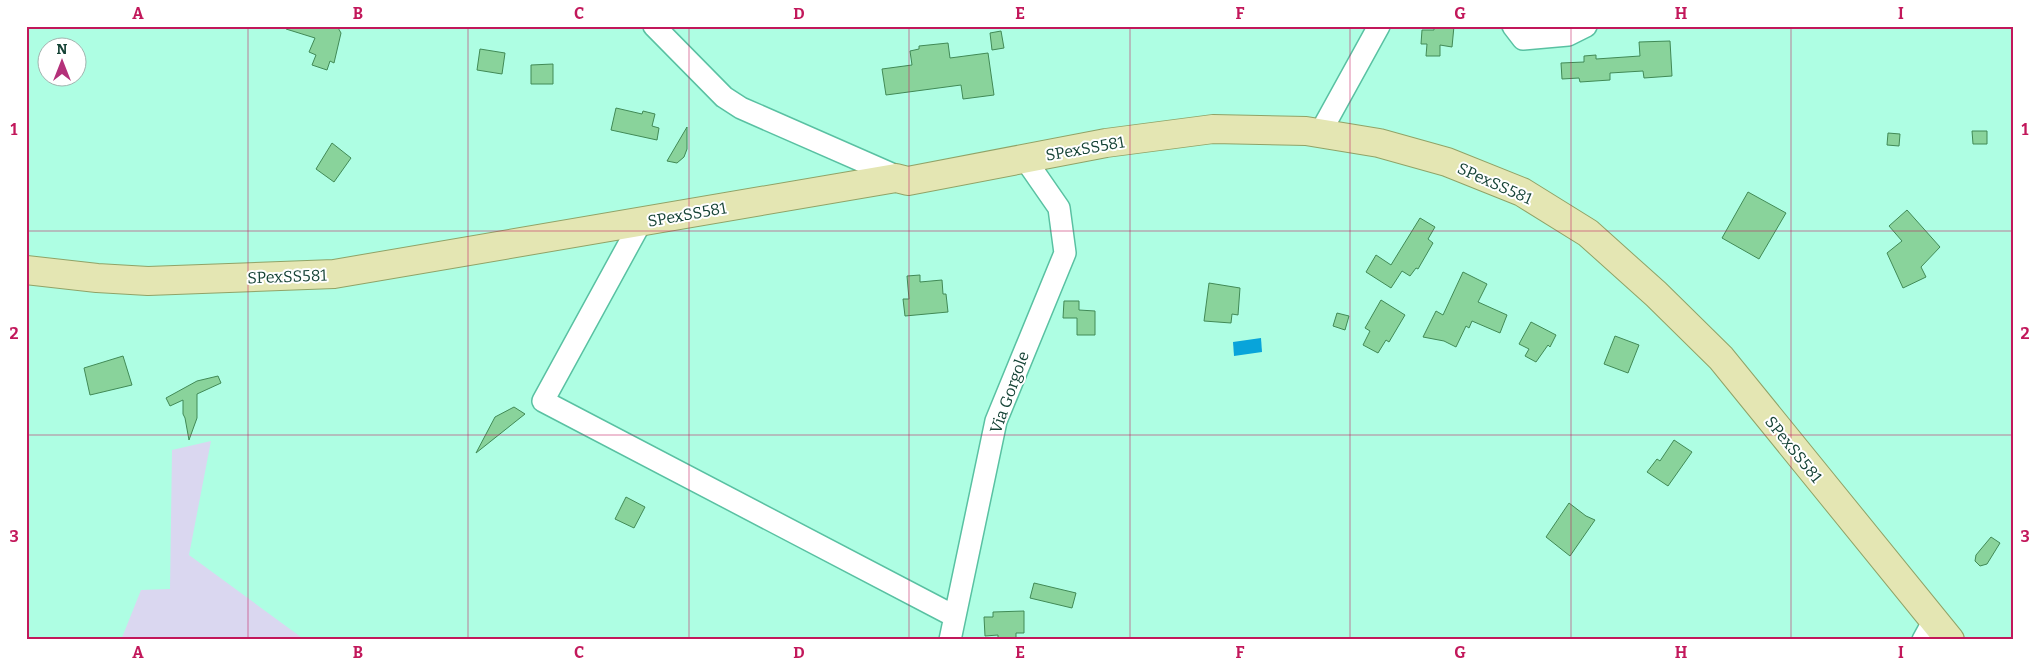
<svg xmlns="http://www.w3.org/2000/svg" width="2039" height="666" font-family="Bitter,serif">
<rect width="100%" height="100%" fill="#aefee3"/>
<path fill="#dad7f0" d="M211,441L189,555L305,640H121L141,590L170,589L172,450Z"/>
<path fill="#08a4da" d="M1261,338L1262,352L1234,356L1233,342Z"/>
<path fill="#89d39b" stroke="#418a56" d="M286,26H337L341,33L334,63L330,61L327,70L312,65L316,55L309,52L315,38L286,29Z
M1434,26H1454L1452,47L1440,45V56H1426L1427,44H1421L1422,30H1434Z
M1001,31L1004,48L992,50L990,33Z
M1670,41L1672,76L1644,78L1643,71L1610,73V80L1580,82L1579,78L1562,79L1561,63L1584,62V56L1596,55V59L1640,56L1639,42Z
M948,43L950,58L988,53L994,95L963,99L961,85L886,95L882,69L912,65L910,51L919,49V46Z
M480,49L505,53L502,74L477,70Z
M553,64V84H531V65Z
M616,108L642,114L643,111L655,114L652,126L659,128L657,140L611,130Z
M687,127V149L684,157L677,163L667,161Z
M1972,131H1987V144H1973Z
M1888,133L1900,134L1899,146L1887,145Z
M332,143L351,158L334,182L316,169Z
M1748,192L1786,213L1759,259L1722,238Z
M1907,210L1940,247L1921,267L1926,277L1903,288L1887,253L1902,241L1889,226Z
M1420,218L1435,227L1428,239L1433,243L1418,269L1416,268L1410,276L1402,271L1391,288L1366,272L1376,255L1391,265Z
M1463,272L1487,284L1478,302L1507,315L1500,333L1472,321L1469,328L1466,326L1456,347L1444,341L1423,337L1436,311L1443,315Z
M920,275V282L942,280L943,294H946L948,312L905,316L903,299H909L907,276Z
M1209,283L1240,288L1238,315L1232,314L1231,323L1204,321Z
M1381,300L1405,315L1389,342L1386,340L1378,353L1363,345L1370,331L1365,328Z
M1064,301H1079V310L1095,311V335H1077V318H1063Z
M1337,313L1349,316L1345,330L1333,326Z
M1531,322L1556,335L1550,347L1548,345L1536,362L1525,356L1529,349L1519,344Z
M1615,336L1639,345L1628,373L1604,364Z
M123,356L132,385L90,395L84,368Z
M218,376L221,383L197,394V418L189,440L185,418L183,414V400L170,406L166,398L197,381Z
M514,407L525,414L476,453L495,417Z
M1674,440L1692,452L1668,486L1647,472L1657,459L1660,461Z
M626,497L645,507L634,528L615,519Z
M1569,503L1586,516L1595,520L1570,556L1546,537Z
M1991,537L2000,543L1987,564L1980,566L1975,561L1976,555Z
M1034,583L1076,593L1072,608L1030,598Z
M1024,611V633H1016V640H998V635L985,636L984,617H993V612Z"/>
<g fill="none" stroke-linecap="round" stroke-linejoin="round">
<g stroke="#59c1a2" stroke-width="24">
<path id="minor" d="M654,26L724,97L741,108L903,179
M1513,26L1523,39L1568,35L1586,26
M1320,133L1379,26
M641,222L543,401L954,616
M950,640L996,421L1065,253L1059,208L1025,159
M1923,640L1934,620"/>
</g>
<g stroke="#90a367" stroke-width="30">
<path id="major" d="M26,270L97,278L148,281L334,274L896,178L908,181L1106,143L1213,129L1306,131L1379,143L1447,162L1522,192L1588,233L1656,294L1721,358L1950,640"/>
</g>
<use href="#minor" stroke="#fff" stroke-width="21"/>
<use href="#major" stroke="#e4e6b3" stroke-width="28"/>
</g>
<path fill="none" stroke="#c2185b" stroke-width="1" stroke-opacity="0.55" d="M248,26V640M468,26V640M689,26V640M909,26V640M1130,26V640M1350,26V640M1571,26V640M1791,26V640M26,231H2013M26,435H2013"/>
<g text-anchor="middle" stroke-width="4" stroke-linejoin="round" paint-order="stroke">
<g font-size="16" fill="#164336" stroke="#fff">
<text transform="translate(1085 148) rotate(-10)" y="6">SPexSS581</text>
<text transform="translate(1495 183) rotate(24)" y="6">SPexSS581</text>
<text transform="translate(687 214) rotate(-10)" y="6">SPexSS581</text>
<text transform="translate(287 276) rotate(-2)" y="6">SPexSS581</text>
<text transform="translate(1009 392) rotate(-70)" y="6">Via Gorgole</text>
<text transform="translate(1794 449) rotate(51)" y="6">SPexSS581</text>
</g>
</g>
<rect width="2039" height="666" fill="none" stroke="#ffffff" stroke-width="55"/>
<g transform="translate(62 62)"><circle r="24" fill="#ffffff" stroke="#a2b4af"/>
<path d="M0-4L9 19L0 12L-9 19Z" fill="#b4317a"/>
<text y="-8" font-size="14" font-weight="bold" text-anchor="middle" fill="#164336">N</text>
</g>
<rect x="28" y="28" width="1984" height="610" fill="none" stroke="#c2185b" stroke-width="2"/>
<g font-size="16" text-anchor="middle" font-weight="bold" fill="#c2185b">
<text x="138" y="19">A</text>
<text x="358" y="19">B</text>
<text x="579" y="19">C</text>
<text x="799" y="19">D</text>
<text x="1020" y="19">E</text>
<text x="1240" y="19">F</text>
<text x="1460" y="19">G</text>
<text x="1681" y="19">H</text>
<text x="1901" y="19">I</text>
<text x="14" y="135">1</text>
<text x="2025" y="135">1</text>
<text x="14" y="339">2</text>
<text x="2025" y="339">2</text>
<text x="14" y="542">3</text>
<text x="2025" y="542">3</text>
<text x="138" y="658">A</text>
<text x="358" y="658">B</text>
<text x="579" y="658">C</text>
<text x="799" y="658">D</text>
<text x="1020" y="658">E</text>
<text x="1240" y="658">F</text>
<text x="1460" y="658">G</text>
<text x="1681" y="658">H</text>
<text x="1901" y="658">I</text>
</g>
</svg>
